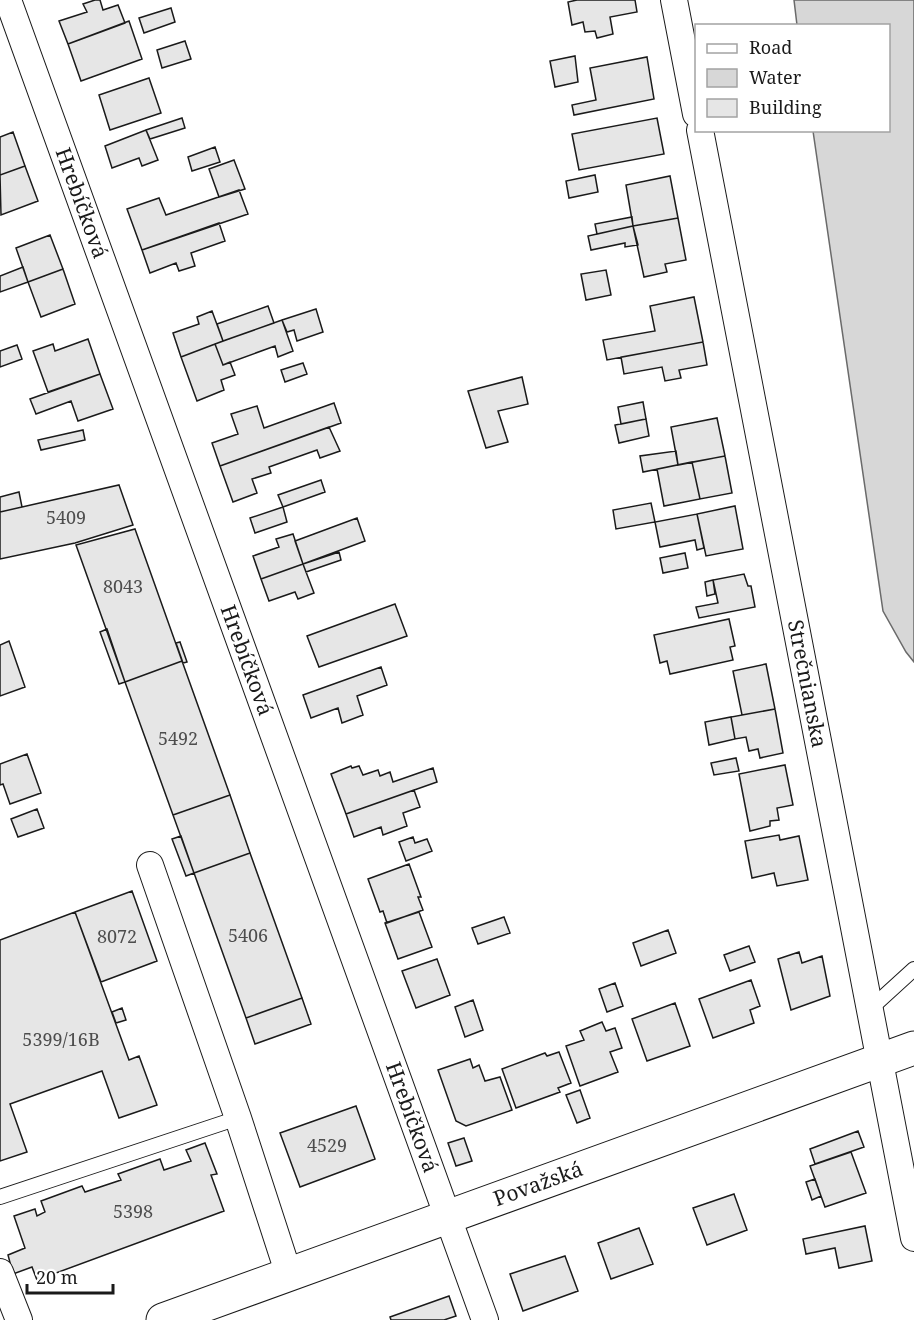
<svg xmlns="http://www.w3.org/2000/svg" width="914" height="1320" font-family="'Noto Serif',serif">
<rect width="100%" height="100%" fill="#fff"/>
<path fill="#d7d7d7" stroke="#6a6a6a" stroke-width="1.5" d="M794,0H914V662L906,652L883,611L813,131L888,130V26L797,25Z"/>
<path fill="#e6e6e6" stroke="#1a1a1a" stroke-width="1.5" d="M95,0H100L103,10L118,5L125,23L68,44L59,21L87,12L83,4Z
M577,0H635L637,12L610,17L613,34L597,38L595,31L585,32L583,22L572,25L568,2Z
M171,8L175,22L144,33L139,18Z
M129,21L142,59L81,81L68,44Z
M185,41L191,59L162,68L157,50Z
M575,56L578,82L555,87L550,61Z
M647,57L654,99L574,115L572,105L596,100L590,68Z
M149,78L161,113L110,130L99,95Z
M182,118L185,128L150,139L146,130Z
M657,118L664,154L579,170L572,134Z
M146,130L158,160L142,166L139,158L112,168L105,146Z
M13,132L25,166L0,175V137Z
M215,147L220,162L192,171L188,157Z
M234,160L245,189L219,197L209,169Z
M25,166L38,201L1,215L0,175Z
M595,175L598,192L569,198L566,181Z
M670,176L678,218L633,226L626,185Z
M239,190L248,214L142,250L127,209L159,198L166,215Z
M632,217L633,226L597,234L595,224Z
M678,218L686,260L665,264L667,272L644,277L633,226Z
M219,223L225,241L191,253L195,266L179,271L176,263L150,273L142,250Z
M633,226L638,245L625,247V243L591,250L588,236Z
M50,235L63,269L28,282L16,248Z
M23,267L28,282L0,292V276Z
M63,269L75,304L41,317L28,282Z
M606,270L611,295L586,300L581,274Z
M694,297L703,342L607,360L603,340L655,331L650,306Z
M268,306L274,323L223,341L217,324Z
M316,309L323,332L297,341L294,330L287,332L282,320Z
M212,311L223,341L181,357L173,333L199,324L197,317Z
M282,320L293,351L278,357L275,346L223,365L215,344Z
M88,339L100,374L48,392L33,351L53,344L55,351Z
M703,342L707,365L679,370L681,378L665,381L662,367L624,374L621,357Z
M215,344L223,365L230,362L235,375L221,380L224,390L197,401L181,357Z
M17,345L22,359L0,367V351Z
M303,363L307,374L285,382L281,370Z
M100,374L113,409L78,421L71,401L36,414L30,399Z
M522,377L528,404L498,411L508,442L486,448L468,391Z
M643,402L646,419L621,424L618,407Z
M334,403L341,423L220,466L212,443L238,434L231,414L257,406L264,428Z
M717,418L725,456L678,465L671,427Z
M646,419L649,436L619,443L615,425Z
M329,427L340,451L320,458L317,450L269,467L271,473L252,479L257,493L233,502L220,466Z
M83,430L85,440L41,450L38,440Z
M676,451L678,465L643,472L640,456Z
M725,456L732,493L700,499L692,462Z
M692,462L700,499L664,506L657,469Z
M321,480L325,492L283,507L278,495Z
M119,485L133,525L75,543L0,559V512Z
M19,492L22,507L0,512V497Z
M651,503L655,522L616,529L613,510Z
M735,506L743,549L706,556L697,514Z
M283,507L287,522L255,533L250,518Z
M697,514L704,548L697,550L695,540L660,547L655,522Z
M357,518L365,541L303,564L295,541Z
M135,529L182,661L125,682L76,545Z
M293,534L303,564L261,579L253,556L279,547L276,539Z
M339,552L341,560L306,572L303,564Z
M685,553L688,568L663,573L660,558Z
M303,564L314,593L298,599L295,592L269,601L261,579Z
M744,574L748,586H751L755,607L699,618L696,607L718,603L713,580Z
M713,580L715,594L707,596L705,582Z
M395,604L407,636L319,667L307,636Z
M729,619L735,646L730,647L733,660L670,674L667,661L660,663L654,635Z
M107,629L125,682L119,684L100,632Z
M9,641L25,687L0,696V645Z
M180,642L187,662L183,663L176,643Z
M182,661L230,795L173,815L125,682Z
M766,664L775,709L742,715L733,671Z
M381,667L387,685L357,696L363,715L342,723L338,708L311,718L303,695Z
M775,709L783,753L760,758L758,749L749,751L746,737L735,739L731,717Z
M731,717L735,739L709,745L705,722Z
M27,754L41,793L10,804L3,784L0,785V764Z
M736,758L739,771L714,775L711,763Z
M785,765L793,805L777,808L779,820L770,821V826L750,831L739,774Z
M351,766L352,768L359,766L363,775L378,770L380,776L390,772L393,782L433,768L437,782L346,814L331,774Z
M414,790L420,807L403,813L407,826L383,835L381,827L354,837L346,814Z
M230,795L250,853L194,873L173,815Z
M37,809L44,828L18,837L11,819Z
M779,835L780,840L799,836L808,880L777,886L774,873L752,878L745,841Z
M181,836L194,873L186,876L172,839Z
M413,837L415,843L427,839L432,851L406,861L399,842Z
M250,853L302,998L246,1018L194,873Z
M409,864L421,897H418L423,910L387,923L383,911L380,912L368,879Z
M132,891L157,961L101,982L75,912Z
M75,912L129,1060L139,1056L157,1105L119,1118L102,1071L10,1104L27,1152L0,1161V940Z
M419,912L432,947L398,959L385,923Z
M504,917L510,933L478,944L472,928Z
M668,930L676,953L641,966L633,943Z
M749,946L755,962L730,971L724,955Z
M799,952L802,963L822,956L830,996L791,1010L778,959Z
M437,959L450,995L416,1008L402,971Z
M751,980L760,1006L750,1010L754,1023L713,1038L699,999Z
M615,983L623,1006L607,1012L599,989Z
M302,998L311,1024L255,1044L246,1018Z
M473,1000L483,1030L465,1037L455,1007Z
M675,1003L690,1046L647,1061L632,1019Z
M122,1008L126,1020L116,1023L112,1012Z
M602,1022L606,1031L615,1028L622,1048L610,1052L618,1072L580,1086L566,1046L584,1040L580,1031Z
M559,1052L571,1083L558,1088L560,1092L516,1108L502,1069L545,1053L547,1056Z
M470,1059L473,1068L479,1065L485,1081L500,1077L512,1110L466,1126L456,1121L438,1070Z
M580,1090L590,1118L577,1123L566,1095Z
M356,1106L375,1159L300,1187L280,1133Z
M858,1131L864,1147L815,1164L810,1149Z
M464,1138L472,1161L456,1166L448,1143Z
M205,1143L217,1174L211,1175L224,1211L37,1280L32,1267L13,1274L8,1255L25,1248L14,1216L35,1209L37,1216L45,1212L41,1201L82,1186L85,1192L121,1180L118,1174L160,1159L164,1170L191,1161L186,1150Z
M851,1152L866,1193L825,1207L810,1166Z
M815,1179L821,1196L812,1200L806,1182Z
M734,1194L747,1230L707,1245L693,1208Z
M865,1226L872,1261L839,1268L835,1248L806,1254L803,1239Z
M639,1228L653,1264L611,1279L598,1243Z
M565,1256L578,1291L523,1311L510,1274Z
M449,1296L456,1316L444,1320H391L390,1317Z"/>
<g fill="none" stroke-linecap="round" stroke-linejoin="round">
<g stroke="#1a1a1a" stroke-width="16">
<path id="lane" d="M869,1010L914,969
M0,1197L238,1118"/>
</g>
<g stroke="#1a1a1a" stroke-width="28">
<g id="street">
<path id="s1" d="M8,0L485,1320"/>
<path d="M674,0L696,114"/>
<path id="s2" d="M700,130L914,1238"/>
<path d="M150,865L238,1118L289,1275"/>
<path d="M0,1272L19,1320"/>
</g>
</g>
<g stroke="#1a1a1a" stroke-width="35">
<g id="primary">
<path id="s3" d="M163,1320L914,1048"/>
</g>
</g>
<use href="#lane" stroke="#fff" stroke-width="14"/>
<use href="#street" stroke="#fff" stroke-width="26"/>
<use href="#primary" stroke="#fff" stroke-width="33"/>
</g>
<g text-anchor="middle" stroke-width="4.5" stroke-linejoin="round" paint-order="stroke">
<g font-size="18" fill="#4d4d4d">
<text x="66" y="524">5409</text>
<text x="123" y="593">8043</text>
<text x="178" y="745">5492</text>
<text x="248" y="942">5406</text>
<text x="117" y="943">8072</text>
<text x="61" y="1046">5399/16B</text>
<text x="327" y="1152">4529</text>
<text x="133" y="1218">5398</text>
</g>
<g font-size="21" fill="#1a1a1a" stroke="#fff">
<text dy="7" stroke="none"><textPath href="#s1" startOffset="216">Hrebíčková</textPath></text>
<text dy="7" stroke="none"><textPath href="#s1" startOffset="702">Hrebíčková</textPath></text>
<text dy="7" stroke="none"><textPath href="#s2" startOffset="564">Strečnianska</textPath></text>
<text dy="7" stroke="none"><textPath href="#s1" startOffset="1188">Hrebíčková</textPath></text>
<text dy="7" stroke="none"><textPath href="#s3" startOffset="399">Považská</textPath></text>
</g>
</g>
<rect x="695" y="24" width="195" height="108" fill="#ffffff" stroke="#a3a3a3" stroke-width="1.5"/>
<rect x="707" y="44" width="30" height="9" fill="#ffffff" stroke="#a3a3a3" stroke-width="1.5"/>
<text x="749" y="54" font-size="18" fill="#1a1a1a">Road</text>
<rect x="707" y="69" width="30" height="18" fill="#d7d7d7" stroke="#a3a3a3" stroke-width="1.5"/>
<text x="749" y="84" font-size="18" fill="#1a1a1a">Water</text>
<rect x="707" y="99" width="30" height="18" fill="#e6e6e6" stroke="#a3a3a3" stroke-width="1.5"/>
<text x="749" y="114" font-size="18" fill="#1a1a1a">Building</text>
<path d="M27 1284v9h86v-9" fill="none" stroke="#1a1a1a" stroke-width="3"/>
<text x="36" y="1284" font-size="18" fill="#1a1a1a" stroke="#ffffff" stroke-width="4.5" paint-order="stroke">20 m</text>
</svg>
